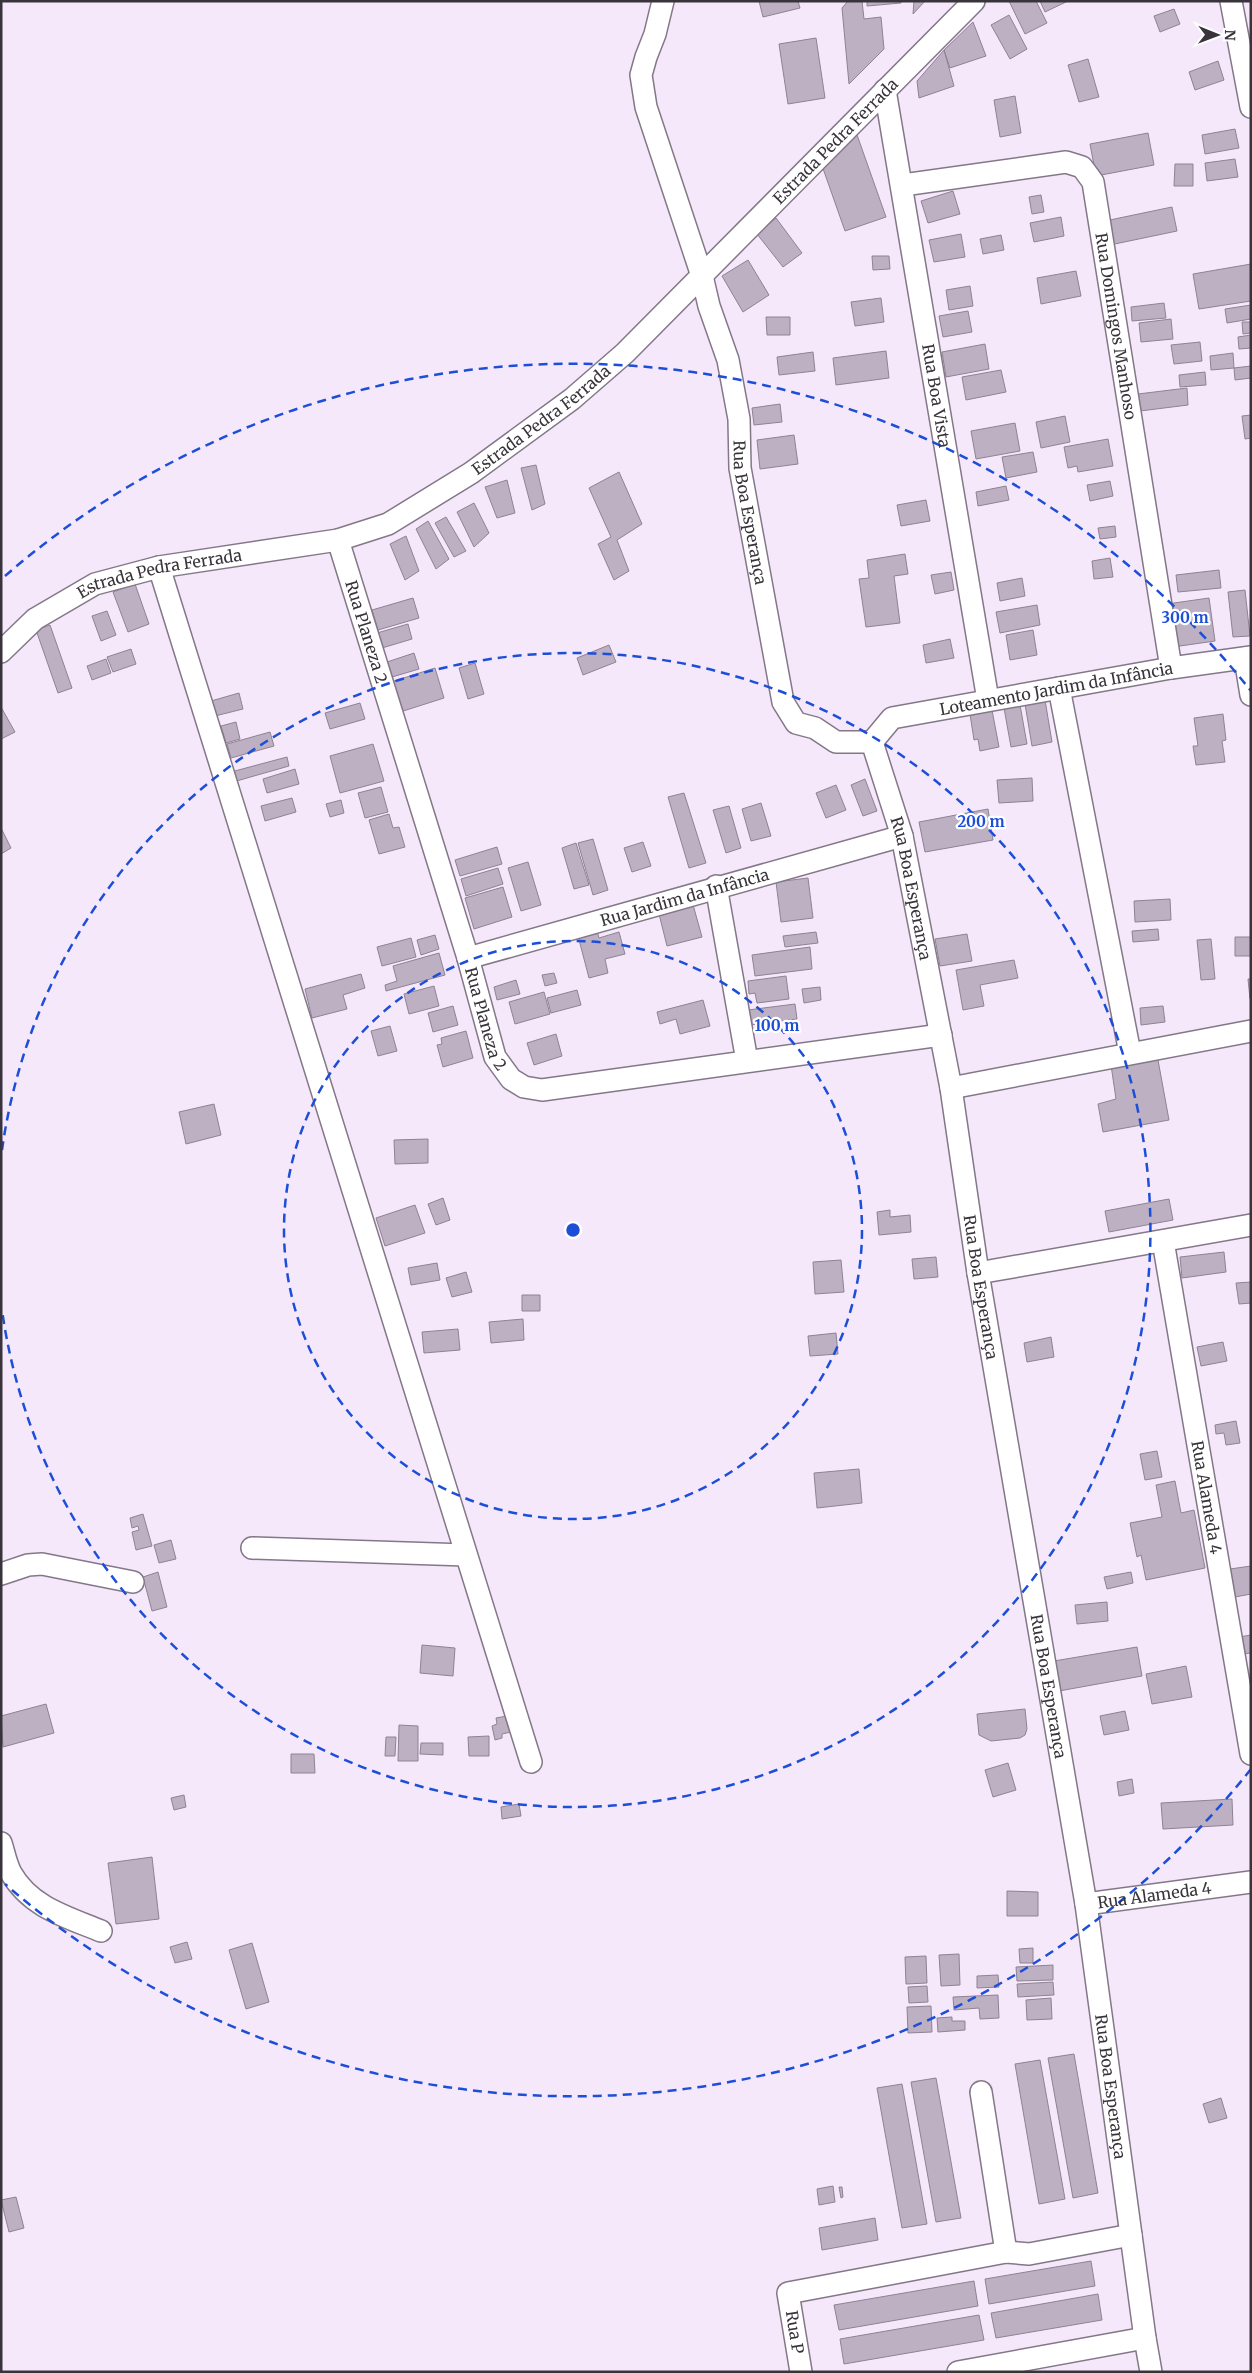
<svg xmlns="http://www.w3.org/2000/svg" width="1252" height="2373" font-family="Merriweather,serif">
<rect width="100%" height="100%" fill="#f5e8fb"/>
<path fill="#bcb0c2" stroke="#8e8293" d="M759,1H798L800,8L763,17Z
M848,1H862L864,19L881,17L884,49L849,84L842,8Z
M867,1H901V3L867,6Z
M914,1H925L913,14Z
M1009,1H1036L1047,23L1025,34Z
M1040,1H1068L1045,12Z
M1174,9L1180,24L1160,32L1154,16Z
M1009,15L1027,49L1010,59L991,25Z
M973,22L986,56L950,68L944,50Z
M816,38L825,98L788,104L779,44Z
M944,50L954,86L919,98L917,81Z
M1088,59L1099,97L1079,102L1068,65Z
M1218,61L1224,80L1195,90L1189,72Z
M1015,96L1021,133L1000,137L994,100Z
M1235,129L1239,148L1205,154L1202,135Z
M856,132L886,217L845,231L820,160Z
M1148,133L1154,165L1096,176L1090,144Z
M1235,159L1238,177L1207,181L1205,163Z
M1175,164H1193V186H1174Z
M953,191L960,214L928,223L921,201Z
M1041,195L1044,212L1032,214L1029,197Z
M1172,207L1177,231L1110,245L1105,221Z
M1061,217L1064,236L1034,242L1030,223Z
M776,218L802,253L783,267L757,234Z
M961,234L965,257L934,262L929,240Z
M1001,235L1004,250L983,254L980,239Z
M872,256H889L890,269L873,270Z
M748,260L769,295L743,312L722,276Z
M1251,264V301L1199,309L1193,274Z
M1076,271L1081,296L1041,304L1037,278Z
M970,286L973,306L949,310L946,290Z
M881,298L884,322L855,326L851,302Z
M1164,303L1166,318L1132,321L1131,307Z
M1251,305V319L1227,323L1225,309Z
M968,311L972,332L943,337L939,316Z
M766,317H790V335H767Z
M1171,319L1173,339L1141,342L1139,323Z
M1242,322H1251V333L1243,334Z
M1251,335V348L1239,349L1238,337Z
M1200,342L1202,361L1174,364L1171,345Z
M985,344L989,369L946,377L942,352Z
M886,351L889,378L836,385L833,358Z
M813,352L815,371L779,375L777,357Z
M1233,353L1234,368L1211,370L1210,356Z
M1251,366V378L1235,380L1234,368Z
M1001,370L1006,392L966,400L962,377Z
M1205,372L1206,385L1180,387L1179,375Z
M1187,388L1188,405L1140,411L1138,394Z
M780,404L782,422L754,425L752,408Z
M1251,415V438L1245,439L1242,416Z
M1065,416L1070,442L1041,448L1036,422Z
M1015,423L1020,451L976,459L971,431Z
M794,435L798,464L760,469L757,440Z
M1108,439L1113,466L1078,472L1077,466L1068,468L1064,447Z
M1033,452L1037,472L1006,478L1002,457Z
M536,465L545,504L532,510L521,468Z
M619,472L642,524L617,540L629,571L614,580L598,544L611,537L589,488Z
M507,480L515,513L497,518L485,487Z
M1110,481L1113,496L1090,501L1087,485Z
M1006,486L1009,500L978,506L976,492Z
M926,500L930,521L901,526L897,505Z
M474,503L489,533L474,547L457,512Z
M446,517L466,551L454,557L435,523Z
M428,521L449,559L436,569L416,529Z
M1115,526L1116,537L1100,539L1098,528Z
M406,536L419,571L405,580L390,544Z
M905,554L908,574L894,576L900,623L866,627L859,579L869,578L867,560Z
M1110,558L1113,577L1094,579L1092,561Z
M1219,570L1221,588L1178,592L1176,575Z
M951,572L954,590L935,594L931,575Z
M1022,578L1025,596L1000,601L997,583Z
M135,584L149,624L128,632L113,592Z
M1245,590L1250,636L1233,637L1228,592Z
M413,598L419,618L378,630L372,610Z
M1209,598L1215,641L1173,647L1167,604Z
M1037,605L1040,625L1000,633L996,612Z
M107,611L116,635L101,641L92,616Z
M408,624L412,639L382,648L377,633Z
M50,625L72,688L58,693L36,630Z
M1033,630L1037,655L1010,660L1006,635Z
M950,639L954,658L926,663L923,645Z
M609,645L616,662L583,675L577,658Z
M131,649L136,664L113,672L107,657Z
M414,653L419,669L392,677L387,662Z
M106,659L111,673L92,680L87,666Z
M475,663L484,694L468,699L459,668Z
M435,668L444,698L397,713L388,683Z
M239,693L243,709L215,716L211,701Z
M1045,700L1052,742L1032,746L1025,704Z
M360,703L365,719L330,729L325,713Z
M1020,705L1027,744L1011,747L1004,708Z
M1,707L15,732L1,739Z
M992,710L999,747L980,751L978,739L974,740L970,714Z
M1223,714L1226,740L1222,741L1225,762L1196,765L1193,746H1198L1194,718Z
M236,722L240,739L226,743L221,726Z
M270,732L274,746L231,758L227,744Z
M373,744L384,781L340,793L330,756Z
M287,757L289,766L233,782L231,772Z
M295,769L299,784L267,793L263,779Z
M1032,778L1033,801L999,803L997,780Z
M865,779L877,811L863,816L851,785Z
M836,785L846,810L826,818L816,793Z
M381,787L388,812L365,818L358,793Z
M684,793L706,863L689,868L668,797Z
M292,798L296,812L265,821L261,806Z
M341,800L344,813L330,817L326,804Z
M761,803L771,836L751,841L742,809Z
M729,806L741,848L726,853L713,810Z
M988,809L993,840L925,852L919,822Z
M389,814L393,828L399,827L405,847L379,854L369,820Z
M1,828L11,848L1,854Z
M593,839L608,890L593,895L578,843Z
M643,842L651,866L632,872L624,848Z
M576,843L589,885L574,889L562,848Z
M497,847L502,864L460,876L455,860Z
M528,862L541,905L521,911L508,868Z
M498,868L503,884L466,896L461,879Z
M808,878L813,918L781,922L776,882Z
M503,887L512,917L474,929L465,898Z
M1170,899L1171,920L1135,922L1134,901Z
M692,901L702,937L667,946L658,910Z
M596,927L599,938L619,932L625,954L605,959L608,973L589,978L577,932Z
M1158,929L1159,940L1133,942L1132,931Z
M816,932L818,943L785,947L783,936Z
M967,934L972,961L940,966L935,939Z
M435,935L439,949L421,955L417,940Z
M1235,937H1251V956H1235Z
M411,938L416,957L382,966L377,947Z
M1211,939L1215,979L1201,980L1197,940Z
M810,947L812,969L755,976L752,955Z
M439,953L445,975L386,991L385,985L397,981L393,966Z
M1014,960L1018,978L980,985L984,1006L963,1010L956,970Z
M554,973L557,983L545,986L542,975Z
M361,974L365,988L343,995L347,1009L312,1018L305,989Z
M786,976L789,999L757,1003L755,993L749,994L748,981Z
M1248,979H1251V999H1250Z
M516,980L520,994L497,1000L494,987Z
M434,986L439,1006L409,1014L404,994Z
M820,987L821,1000L804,1003L802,989Z
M577,990L581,1005L551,1013L547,998Z
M544,992L550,1014L515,1024L509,1002Z
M703,1000L710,1026L680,1034L676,1019L660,1024L657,1012Z
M795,1004L797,1019L750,1025L748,1010Z
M453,1006L458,1025L433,1032L428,1013Z
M1163,1006L1165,1022L1141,1025L1140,1008Z
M390,1026L397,1051L378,1056L371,1031Z
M466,1031L473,1058L443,1067L437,1045L442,1044L441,1038Z
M556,1034L562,1056L534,1065L527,1043Z
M1158,1060L1169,1120L1103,1132L1098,1104L1116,1099L1111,1065Z
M214,1104L221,1135L186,1144L179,1112Z
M428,1139V1163L395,1164L394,1140Z
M443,1198L450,1220L436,1225L428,1204Z
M1169,1199L1173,1220L1109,1232L1105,1211Z
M415,1205L425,1233L385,1246L376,1218Z
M890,1210V1217L910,1215L911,1232L879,1235L877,1212Z
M1224,1252L1226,1272L1182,1278L1180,1257Z
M936,1257L938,1277L914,1279L912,1259Z
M841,1260L844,1292L815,1294L813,1262Z
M437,1263L440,1280L411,1285L408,1268Z
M466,1272L472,1292L452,1297L446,1278Z
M1251,1282V1303L1239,1304L1236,1283Z
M522,1295H540V1311H522Z
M523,1319L524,1340L491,1343L489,1322Z
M458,1329L460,1350L424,1353L422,1332Z
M836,1333L838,1354L810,1356L808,1336Z
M1051,1337L1054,1357L1027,1362L1024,1343Z
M1223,1342L1227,1361L1201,1366L1197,1347Z
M1236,1421L1240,1443L1226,1445L1224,1433L1216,1434L1215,1425Z
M1157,1451L1162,1477L1145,1480L1140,1454Z
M859,1469L862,1503L817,1508L814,1473Z
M1175,1481L1181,1513L1194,1510L1205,1568L1146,1580L1141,1555L1137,1557L1130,1523L1162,1517L1156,1485Z
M143,1514L152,1546L136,1550L132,1532L139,1530L138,1526L132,1528L130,1518Z
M171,1540L176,1559L159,1563L154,1545Z
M1251,1566V1594L1235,1597L1230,1569Z
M158,1572L167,1607L152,1611L143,1577Z
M1131,1572L1133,1583L1107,1589L1104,1577Z
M1107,1602L1108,1621L1077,1624L1075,1605Z
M1251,1635V1653L1242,1654L1239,1637Z
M422,1645L455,1648L453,1676L420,1673Z
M1137,1647L1142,1676L1059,1691L1054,1661Z
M1186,1666L1192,1697L1152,1704L1146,1674Z
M46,1704L54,1733L3,1747L1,1716Z
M1025,1709L1027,1729L1025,1735L1020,1738L991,1741L979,1735L977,1714Z
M1125,1711L1129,1730L1104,1735L1100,1716Z
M507,1716L511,1732L502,1734V1738L495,1740L492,1726L497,1724L496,1718Z
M399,1725L418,1726V1761H398Z
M489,1736V1756H469L468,1737Z
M386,1737H396L395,1756H385Z
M421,1743H443V1755L420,1754Z
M291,1754H314L315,1773H291Z
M1008,1763L1016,1790L993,1797L985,1770Z
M1132,1779L1134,1793L1119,1796L1117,1782Z
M184,1795L186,1807L174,1810L171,1798Z
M1232,1799L1233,1825L1163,1829L1161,1803Z
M519,1804L521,1816L502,1819L501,1807Z
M152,1857L159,1919L116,1924L108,1863Z
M1007,1891L1038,1892V1916H1007Z
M187,1942L192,1959L175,1963L170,1947Z
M252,1943L269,2002L246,2009L229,1950Z
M1033,1948V1963H1020L1019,1949Z
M959,1954L960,1985L941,1986L939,1955Z
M926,1956L927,1983L906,1984L905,1957Z
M1053,1965V1980L1017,1981L1016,1967Z
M998,1975L999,1987L977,1988V1976Z
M1053,1982L1054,1995L1018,1997L1017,1984Z
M927,1986L928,2002L909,2003L908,1987Z
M998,1995L999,2018L980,2019L979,2008L954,2010L953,1997Z
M1051,1998L1052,2019L1027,2020L1026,2000Z
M931,2006L932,2032L908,2033L907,2007Z
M952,2017V2021H965V2030L938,2032L937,2018Z
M1074,2054L1098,2193L1073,2198L1048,2058Z
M1040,2060L1065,2199L1039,2204L1015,2064Z
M936,2078L961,2218L936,2222L911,2082Z
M902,2084L927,2224L902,2228L877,2088Z
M1221,2098L1227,2118L1209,2123L1203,2104Z
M833,2186L835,2202L819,2205L817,2189Z
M839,2187H842L843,2197L841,2198Z
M16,2197L24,2228L9,2232L1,2200Z
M875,2218L878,2240L822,2250L819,2228Z
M1091,2261L1095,2286L989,2304L985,2279Z
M974,2281L978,2306L839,2330L834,2305Z
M1098,2294L1102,2320L996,2338L991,2313Z
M979,2315L984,2340L844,2364L840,2339Z"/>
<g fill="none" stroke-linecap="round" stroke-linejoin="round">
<g stroke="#837788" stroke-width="24">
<g id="minor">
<path id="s1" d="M663,1L655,34L646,57L641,75L646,107L702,276L709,306L728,360L739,419L740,468L783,702L796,723L815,728L836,742H872L902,836L951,1088L978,1273L1086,1904L1145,2338L1151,2372"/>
<path d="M1231,1L1251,107"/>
<path id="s2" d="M885,90L988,700"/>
<path id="s3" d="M903,185L1066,162L1082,167L1093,182L1171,668"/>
<path id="s4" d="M338,540L468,958L495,1057L511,1079L524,1087L542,1090L941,1035"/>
<path d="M159,567L531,1762"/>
<path id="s5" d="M1,652L35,619L95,584L159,567L338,540L388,524L471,473L572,399L625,353L974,1"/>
<path d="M1245,658L1251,695"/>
<path d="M1059,688L1130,1053"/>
<path id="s6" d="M872,742L892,718L1171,668L1251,657"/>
<path d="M716,886L747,1061"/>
<path id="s7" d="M468,958L902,836"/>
<path d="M951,1088L1251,1031"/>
<path id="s8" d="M1163,1241L1251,1754"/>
<path d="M978,1273L1251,1225"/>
<path d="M252,1548L466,1555"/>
<path d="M1,1574L28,1565L42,1564L133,1582"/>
<path d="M1,1843C4,1852 6,1864 11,1873C30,1907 67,1917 101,1931"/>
<path id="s9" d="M1086,1904L1251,1882"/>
<path d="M981,2092L1006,2252"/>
<path d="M801,2372L788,2293L1006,2252L1029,2254L1131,2235"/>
<path d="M958,2372L1145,2338"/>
</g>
</g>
<use href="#minor" stroke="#fff" stroke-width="21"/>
</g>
<g fill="none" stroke="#1d4ed8" stroke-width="2.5" stroke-dasharray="9 6">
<circle cx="573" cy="1230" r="289"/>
<path d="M2 1150A577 577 0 1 1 2 1310"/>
<path d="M1251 1769A866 866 0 0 1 5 1884M5 576A866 866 0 0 1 1251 691"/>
</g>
<g text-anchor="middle" stroke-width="4.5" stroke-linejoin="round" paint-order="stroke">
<g font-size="16" fill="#39343b" stroke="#fff">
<text dy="6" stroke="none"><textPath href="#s5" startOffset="1008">Estrada Pedra Ferrada</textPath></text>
<text dy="6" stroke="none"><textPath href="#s3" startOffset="346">Rua Domingos Manhoso</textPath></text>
<text dy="6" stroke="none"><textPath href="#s2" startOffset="310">Rua Boa Vista</textPath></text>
<text dy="6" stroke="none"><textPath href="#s5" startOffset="602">Estrada Pedra Ferrada</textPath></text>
<text dy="6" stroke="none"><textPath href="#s1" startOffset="530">Rua Boa Esperança</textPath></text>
<text dy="6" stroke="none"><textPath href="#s5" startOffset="182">Estrada Pedra Ferrada</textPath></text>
<text dy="6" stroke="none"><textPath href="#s4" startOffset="96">Rua Planeza 2</textPath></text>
<text dy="6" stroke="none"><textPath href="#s6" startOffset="198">Loteamento Jardim da Infância</textPath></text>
<text dy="6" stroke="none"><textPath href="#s1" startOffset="980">Rua Boa Esperança</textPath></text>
<text dy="6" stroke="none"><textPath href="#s7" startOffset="225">Rua Jardim da Infância</textPath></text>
<text dy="6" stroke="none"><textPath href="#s4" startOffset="501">Rua Planeza 2</textPath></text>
<text dy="6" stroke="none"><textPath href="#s1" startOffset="1385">Rua Boa Esperança</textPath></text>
<text dy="6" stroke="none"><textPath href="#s8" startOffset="260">Rua Alameda 4</textPath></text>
<text dy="6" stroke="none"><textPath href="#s1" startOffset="1790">Rua Boa Esperança</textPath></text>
<text dy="6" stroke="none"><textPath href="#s9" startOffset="69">Rua Alameda 4</textPath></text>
<text dy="6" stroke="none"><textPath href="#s1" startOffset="2195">Rua Boa Esperança</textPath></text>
<text transform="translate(795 2332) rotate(81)" y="6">Rua P</text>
</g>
</g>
<circle cx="573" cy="1230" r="8" fill="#1d4ed8" stroke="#fff" stroke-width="2.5"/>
<g font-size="15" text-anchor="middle" font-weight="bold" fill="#1d4ed8" stroke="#fff" stroke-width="4.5" stroke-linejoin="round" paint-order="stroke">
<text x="1185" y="623">300 m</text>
<text x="981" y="827">200 m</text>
<text x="777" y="1031">100 m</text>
</g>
<rect width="1252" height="2373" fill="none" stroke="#39343b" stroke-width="5"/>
<g transform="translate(1217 35) rotate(91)" stroke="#ffffff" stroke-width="4" paint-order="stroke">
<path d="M0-4L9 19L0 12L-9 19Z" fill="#39343b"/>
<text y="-8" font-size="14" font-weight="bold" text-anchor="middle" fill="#39343b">N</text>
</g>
</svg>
